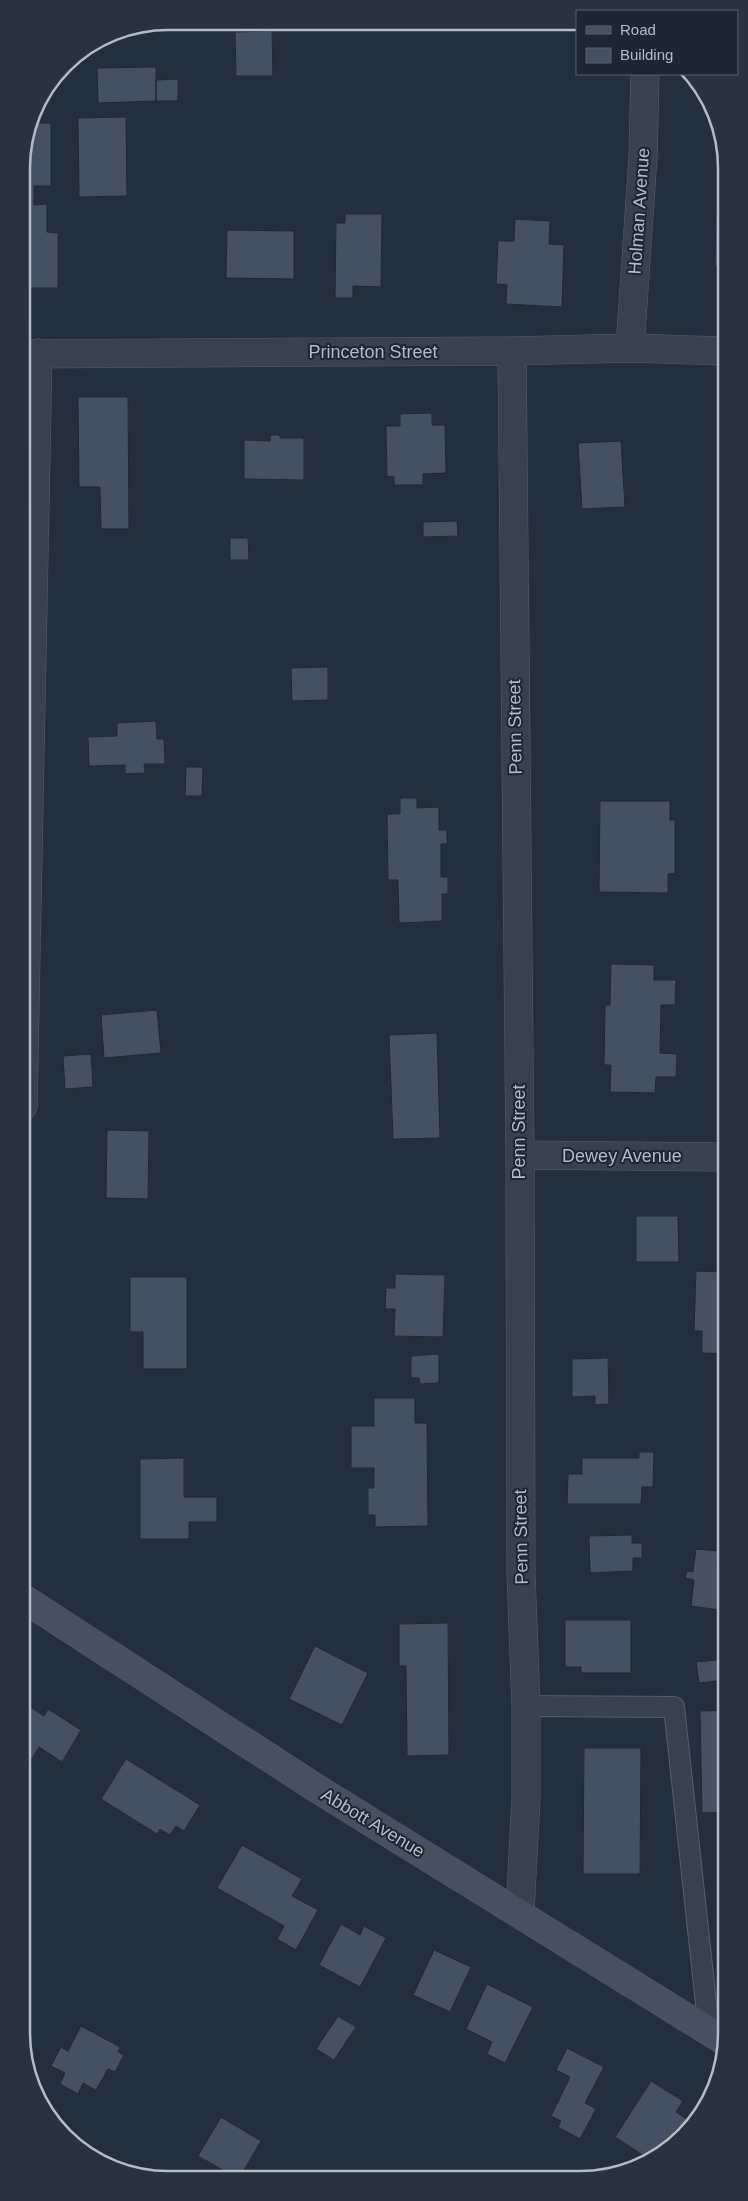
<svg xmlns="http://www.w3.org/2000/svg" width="748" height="2201" font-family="Helvetica,sans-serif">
<rect width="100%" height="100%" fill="#242f3e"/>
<path fill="#455162" stroke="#1f2835" d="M272,31L273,76H236L235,32Z
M156,67V101L98,103L97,68Z
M178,79V101H156V80Z
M126,117L127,196L79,197L78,118Z
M31,123H51V186H34V205L47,204V232L58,233V288H30V300H22V158Z
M718,128L724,139V164H718Z
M716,209H724V266H715Z
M345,214H382L381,287L353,286V298H335L336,223H345Z
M515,219L550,221L549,244L564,245L562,307L506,304L507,285L496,284L498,241H514Z
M227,230L294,231V279L226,278Z
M78,397H128L129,529H101L100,487H79Z
M432,413V425H445L446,473L423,474V485H394V477L387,476L386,426H400V414Z
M270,435H280V438H304V480L244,479V440L270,441Z
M621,441L625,507L582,509L578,443Z
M457,521L458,536L423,537V522Z
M230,538H248L249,560H230Z
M328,667V700L292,701L291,668Z
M156,721L157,739H164L165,764H144L145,773L125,774V765L89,766L88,737L117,736V723Z
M186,767H203L202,796H185Z
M400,798H417V808L439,807V830H447V844H441V877H448V894H442V921L399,923L398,880H388L387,814H400Z
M600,801H670V820H675V873L668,874V893L599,892Z
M611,964L654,965V980H676L675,1005H661L660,1053L677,1054L676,1077H656L655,1093L610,1092L611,1065H604L605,1005H610Z
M157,1010L161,1053L104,1058L101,1015Z
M437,1033L440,1138L393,1139L389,1035Z
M91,1054L93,1087L65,1089L63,1056Z
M107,1130L149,1131L148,1199L106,1198Z
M636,1216H678L679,1262H636Z
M696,1271L725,1272L726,1354L702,1353V1331H694Z
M395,1274L445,1275L443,1337L394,1336L395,1309H385L386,1288H395Z
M130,1277H187V1369H143V1332H130Z
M439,1354V1383L420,1384L419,1378H411V1356Z
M608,1358L609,1404L595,1405V1396L572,1397V1359Z
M374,1398H415V1423H427L428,1526L375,1527V1515H368V1488H374V1468H351V1426H374Z
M639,1452H654L653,1487H642L641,1504H567L568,1474H582V1458H639Z
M184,1458V1497H217V1522H189V1539H140V1459Z
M632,1535V1543H642V1558H633V1571L590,1573L589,1536Z
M696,1549L719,1551L717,1564L726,1565V1611L691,1606L694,1580L685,1578L687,1571L693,1572Z
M565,1620H631V1673H581V1667H565Z
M448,1623L449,1755L407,1756L406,1666H399V1624Z
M315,1646L368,1673L342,1725L289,1699Z
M726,1659V1680L699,1683L696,1662Z
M24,1703L44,1716L48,1709L81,1730L62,1762L39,1747L24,1772Z
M726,1710V1812L702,1813L700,1711Z
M584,1748H641L640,1874H583Z
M126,1759L200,1805L184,1831L176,1826L170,1835L160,1829L157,1834L101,1799Z
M242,1845L302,1879L292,1896L318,1910L296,1950L277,1939L284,1926L217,1888Z
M341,1924L360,1935L364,1926L386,1938L360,1987L319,1965Z
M434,1950L471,1967L450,2012L413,1995Z
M487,1984L533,2007L505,2063L487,2054L492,2042L466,2029Z
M338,2016L356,2027L334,2060L316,2049Z
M81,2026L120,2047L118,2052L124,2055L115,2072L108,2069L96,2090L83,2083L78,2094L60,2084L65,2073L51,2066L61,2047L68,2051Z
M567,2048L604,2067L585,2103L596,2109L580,2139L558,2127L561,2121L551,2116L570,2077L556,2070Z
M651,2081L683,2101L676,2112L694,2124L691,2130L652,2161L615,2137Z
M221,2117L261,2141L240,2177H235L198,2156Z"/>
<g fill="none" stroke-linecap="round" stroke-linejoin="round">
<g stroke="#565f6c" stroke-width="22">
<path id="lane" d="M526,1706L674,1707L709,2031"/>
</g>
<g stroke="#565f6c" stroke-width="29">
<path id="street" d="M630,348L643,157L645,74
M512,351L520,1155L521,1574L526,1706V1798L520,1912
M22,354L512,351L630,348L724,351
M23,1106L38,353
M520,1155L725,1157"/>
</g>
<g stroke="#565f6c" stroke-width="29">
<path id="secondary" d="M24,1599L316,1788L726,2042"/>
</g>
<use href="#lane" stroke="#38414e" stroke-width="20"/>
<use href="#street" stroke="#38414e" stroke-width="28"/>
<use href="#secondary" stroke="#465061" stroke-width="28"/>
</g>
<g text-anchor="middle" stroke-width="4" stroke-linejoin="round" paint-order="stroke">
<g font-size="18" fill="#b4bcc9" stroke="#1d2633">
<text transform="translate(639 211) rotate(-86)" y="6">Holman Avenue</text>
<text x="373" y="358">Princeton Street</text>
<text transform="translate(515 727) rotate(-91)" y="6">Penn Street</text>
<text transform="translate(519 1132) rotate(-90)" y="6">Penn Street</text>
<text x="622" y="1162">Dewey Avenue</text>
<text transform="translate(521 1537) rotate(-91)" y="6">Penn Street</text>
<text transform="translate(373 1823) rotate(31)" y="6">Abbott Avenue</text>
</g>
</g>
<path d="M0 0H748V2201H0ZM168 30H580A138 138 0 0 1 718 168V2033A138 138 0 0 1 580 2171H168A138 138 0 0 1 30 2033V168A138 138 0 0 1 168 30Z" fill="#29323f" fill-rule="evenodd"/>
<path fill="none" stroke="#b4bcc9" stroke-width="2.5" d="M168 30H580A138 138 0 0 1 718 168V2033A138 138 0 0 1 580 2171H168A138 138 0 0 1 30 2033V168A138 138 0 0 1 168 30Z"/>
<rect x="576" y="10" width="162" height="65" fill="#1d2633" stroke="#59626f"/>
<rect x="586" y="26" width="25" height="8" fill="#465061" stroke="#59626f"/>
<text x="620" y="35" font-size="15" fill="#b4bcc9">Road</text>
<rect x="586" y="48" width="25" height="15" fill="#455162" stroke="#59626f"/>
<text x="620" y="60" font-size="15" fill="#b4bcc9">Building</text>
</svg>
